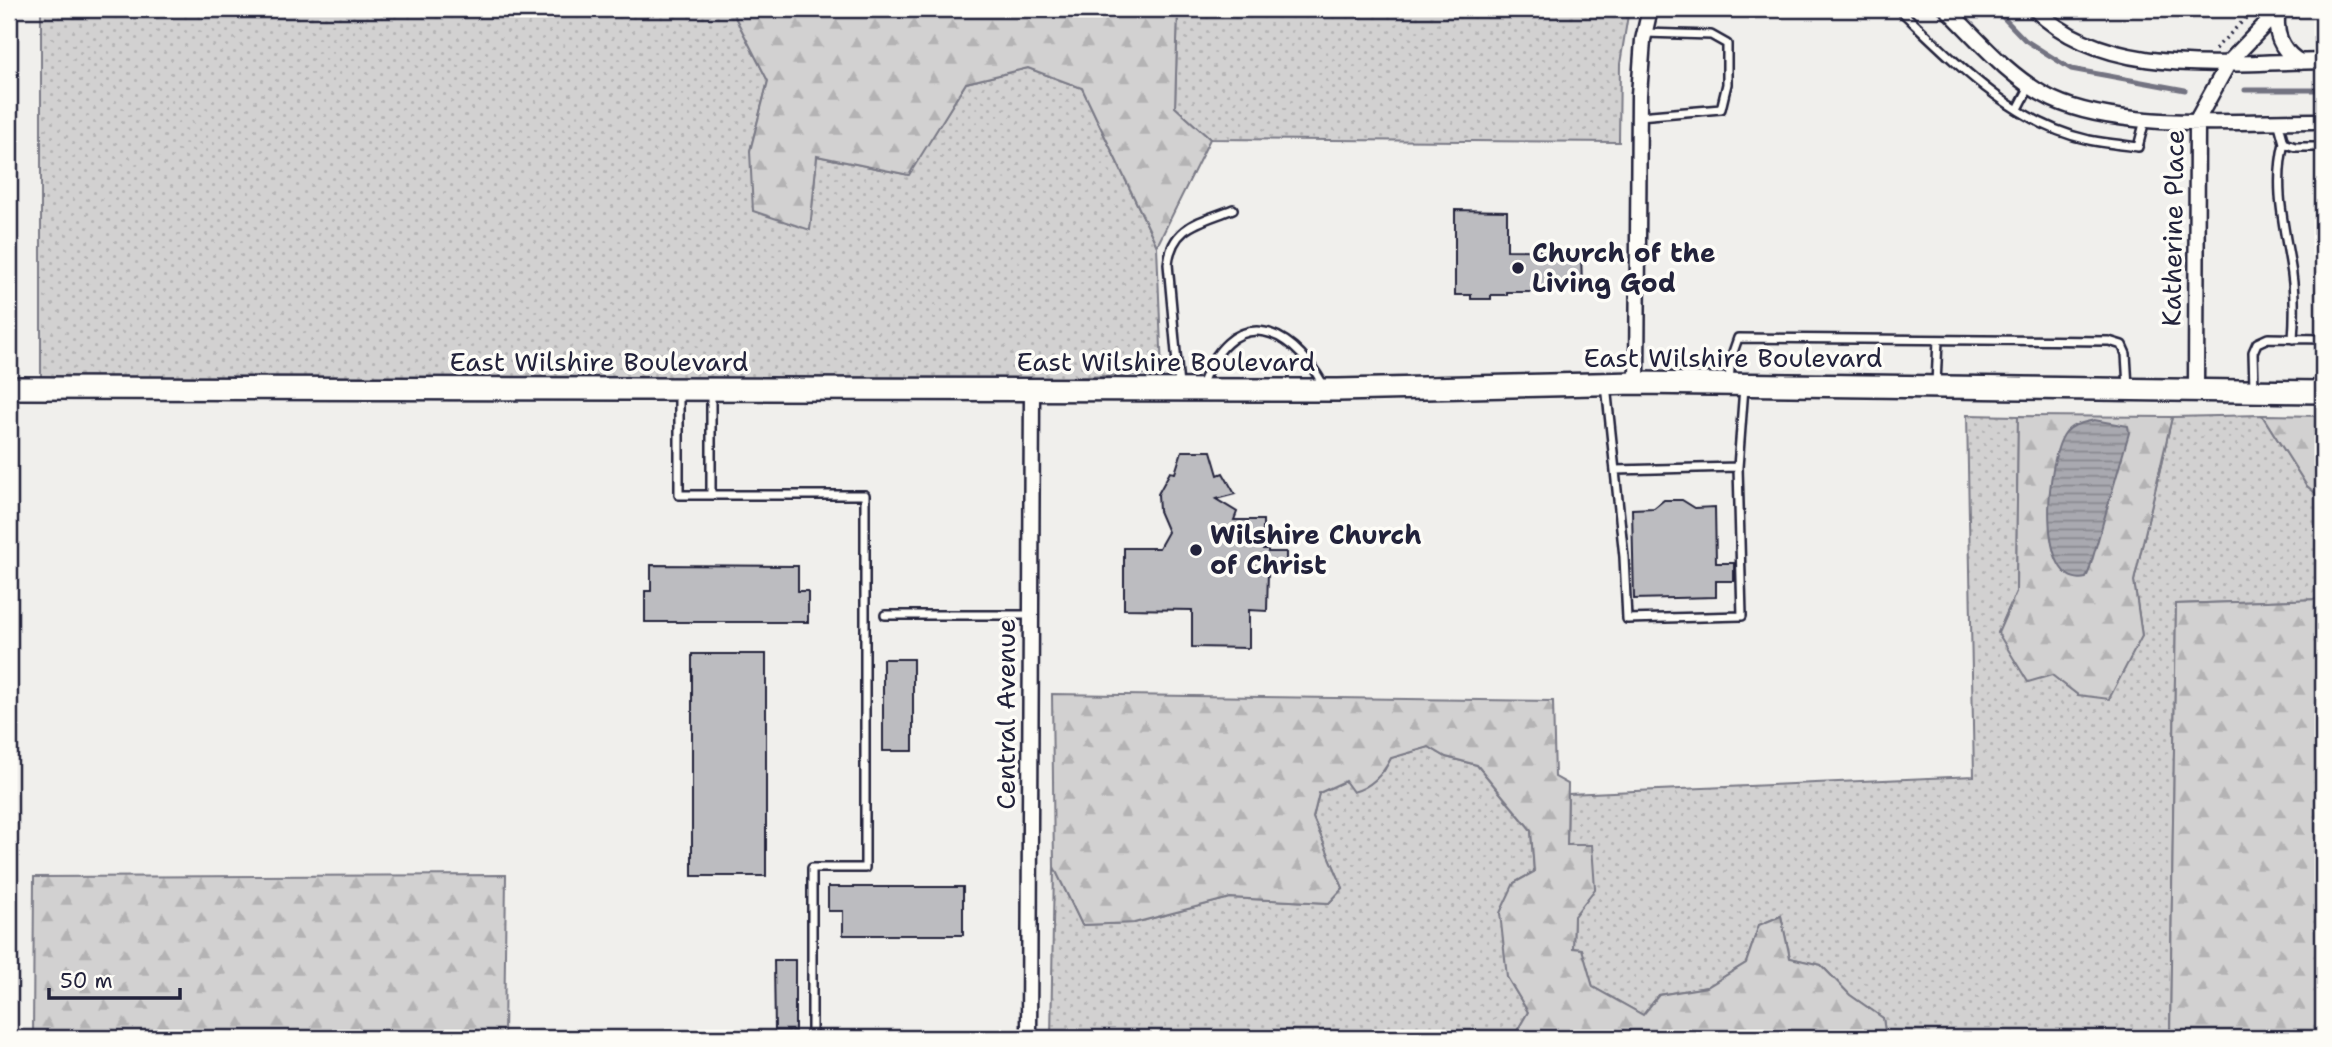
<svg xmlns="http://www.w3.org/2000/svg" width="2332" height="1047" font-family="'Shantell Sans',sans-serif">
<defs>
<pattern id="grass-dots" width="8" height="8" patternUnits="userSpaceOnUse" patternTransform="scale(1.75)"><rect width="8" height="8" fill="#d2d1d1"/><path d="M2 2h.1M6 6h.1" fill="none" stroke="#b4b3b4" stroke-width="1.8" stroke-linecap="round"/></pattern>
<pattern id="forest-firs" width="22" height="20" patternUnits="userSpaceOnUse" patternTransform="scale(1.75)"><rect width="22" height="20" fill="#d2d1d1"/><path d="M5 1l3.5 6h-7zM16 11l3.5 6h-7z" fill="#b4b3b4"/></pattern>
<pattern id="water-rules" width="6" height="5" patternUnits="userSpaceOnUse" patternTransform="scale(1.75)"><rect width="6" height="5" fill="#a9a9b0"/><path d="M0 2.5h6" fill="none" stroke="#898990"/></pattern>
</defs>
<rect width="100%" height="100%" fill="#f0efec"/>
<filter id="ink" filterUnits="userSpaceOnUse"><feTurbulence type="fractalNoise" baseFrequency=".0143" numOctaves="2"/><feDisplacementMap in="SourceGraphic" scale="14" xChannelSelector="R" yChannelSelector="G"/><feConvolveMatrix kernelMatrix="1 2 1 2 8 2 1 2 1" color-interpolation-filters="sRGB"/></filter>
<g filter="url(#ink)">
<path fill="url(#grass-dots)" stroke="#7a7a86" stroke-width="2" d="M41,9H731L768,81L750,151L810,229L817,156L908,175L966,83L1028,68L1082,88L1157,246L1162,373L1030,380L41,377Z
M1178,9H1629L1620,64L1619,142L1210,139L1175,107Z
M1967,415L2018,416L2016,592L1998,633L2078,695L2142,636L2134,581L2172,417L2262,415L2307,486L2323,499V599L2176,604L2170,1038H1886L1883,1018L1850,995L1821,965L1790,958L1781,916L1759,925L1746,963L1707,987L1659,995L1643,1015L1593,987L1582,950L1573,948L1574,916L1595,888L1567,846L1568,794L1974,776Z
M1429,747L1446,757L1477,765L1531,830L1534,872L1514,883L1507,977L1528,1012L1513,1038H1051L1054,867L1082,925L1134,923L1230,898L1329,903L1343,888L1313,818L1319,793L1345,781L1384,771L1391,758Z"/>
<path fill="url(#forest-firs)" stroke="#7a7a86" stroke-width="2" d="M731,9H1178L1175,107L1210,139L1157,246L1082,88L1028,68L966,83L909,175L817,156L810,230L753,211L750,151L768,81Z
M2262,415L2323,416V499L2307,486Z
M2018,416L2172,417L2134,581L2142,636L2109,699L2078,695L2052,675L2028,682L1998,633L2016,592Z
M2323,599V1038H2170L2176,604Z
M1052,694L1553,701L1555,777L1568,784L1567,845H1592L1595,889L1574,916L1573,948L1582,949L1593,987L1643,1015L1659,995L1707,987L1746,963L1759,925L1781,916L1790,958L1821,965L1850,995L1883,1018L1886,1038H1513L1528,1012L1507,977L1500,913L1514,883L1534,872L1531,830L1477,765L1446,757L1429,747L1391,758C1383,774 1372,787 1353,792L1345,781L1319,793L1313,818L1343,888L1329,903L1230,898L1134,923L1082,925L1054,867Z
M506,875L504,1038H33L34,877Z"/>
<path fill="url(#water-rules)" stroke="#737381" stroke-width="2" d="M2094,420L2128,426L2129,433L2089,571L2086,578C2035,589 2046,459 2065,433C2072,424 2083,423 2094,420Z"/>
<g fill="none" stroke-linecap="round" stroke-linejoin="round">
<path stroke="#737381" stroke-width="5" d="M1995,9L2025,40L2071,69L2185,90
M2245,90H2323"/>
</g>
<path fill="#bcbcc0" stroke="#22223b" stroke-width="2" d="M1455,210L1507,211V250L1581,251L1582,288H1542V292H1507V295H1491V299H1471V295H1455Z
M1182,451H1211L1218,475L1223,473L1235,494L1216,499L1237,512L1234,520H1263V549H1268V552H1286V571H1268L1267,611L1249,610V648L1192,647V610L1124,609V548H1159L1168,532L1159,511L1158,494L1170,472L1175,473Z
M1664,500H1682L1695,508L1715,507L1716,563H1734V581H1716V597L1634,599L1632,509L1654,508Z
M651,565L798,566V591H808V622H645V591H651Z
M692,654H766V876H692Z
M883,659H913V751H883Z
M828,887H963V935H843V911H828Z
M774,960H795V1031H775Z"/>
<g fill="none" stroke-linecap="round" stroke-linejoin="round">
<g stroke="#22223b" stroke-width="12">
<path id="lane" d="M1899,9C1953,60 2013,124 2089,140C2105,143 2122,145 2138,147L2145,120
M2018,109L2030,86
M1639,116L1721,109L1727,84V44L1711,35L1645,33
M2278,121L2284,143L2295,147H2323
M2284,143C2274,185 2283,221 2290,262C2295,287 2295,313 2293,339
M1729,381L1731,358L1738,338L2109,341L2122,345L2126,354L2128,387
M1936,384L1938,340
M1606,385L1624,557L1627,619L1742,616L1738,467L1744,387
M1179,386L1168,264C1172,225 1201,222 1233,209
M1201,386C1231,306 1287,320 1324,386
M2254,388L2253,352L2257,343L2268,338L2323,339
M679,391V495H865V868H812V1038
M711,391V494
M1615,470L1738,467
M885,615H1031"/>
</g>
<g stroke="#22223b" stroke-width="19">
<path id="street" d="M1947,9C1979,41 2011,79 2052,99C2122,132 2246,120 2323,121
M2035,9C2106,80 2231,62 2323,61
M2278,11C2274,32 2280,50 2300,62
M1637,383L1639,95L1643,40L1650,9
M2196,392L2197,120L2229,62L2280,9
M1029,1038L1032,391"/>
</g>
<g stroke="#22223b" stroke-width="26">
<path id="secondary" d="M9,388L1338,390L1637,383L2323,392"/>
</g>
<path stroke="#22223b" stroke-width="3.5" stroke-dasharray="2 5" stroke-linecap="butt" d="M2294,17L2302,9
M2215,49L2255,9"/>
<use href="#lane" stroke="#fdfcf7" stroke-width="7"/>
<use href="#street" stroke="#fdfcf7" stroke-width="14"/>
<use href="#secondary" stroke="#fdfcf7" stroke-width="21"/>
</g>
</g>
<g fill="#22223b" stroke="#fdfcf7" stroke-width="2.5">
<circle cx="1518" cy="268" r="7"/>
<circle cx="1196" cy="550" r="7"/>
</g>
<g text-anchor="middle" stroke-width="7" stroke-linejoin="round" paint-order="stroke">
<g font-size="26" fill="#22223b" stroke="#fdfcf7">
<text transform="translate(2173 228) rotate(-89)" y="9">Katherine Place</text>
<text x="1733" y="367">East Wilshire Boulevard</text>
<text x="599" y="371">East Wilshire Boulevard</text>
<text x="1166" y="371">East Wilshire Boulevard</text>
<text transform="translate(1006 714) rotate(-90)" y="9">Central Avenue</text>
</g>
<g font-size="26" font-weight="bold" fill="#22223b" stroke="#fdfcf7" text-anchor="start">
<text x="1532" y="262">Church of the<tspan x="1532" dy="30">Living God</tspan></text>
<text x="1210" y="544">Wilshire Church<tspan x="1210" dy="30">of Christ</tspan></text>
</g>
</g>
<rect width="2332" height="1047" fill="none" stroke="#fdfcf7" stroke-width="35"/>
<rect x="18" y="18" width="2297" height="1012" fill="none" stroke="#22223b" stroke-width="2.5" filter="url(#ink)"/>
<path d="M49 988v10h131v-10" fill="none" stroke="#22223b" stroke-width="3.5"/>
<text x="60" y="988" font-size="21" fill="#22223b" stroke="#fdfcf7" stroke-width="5" paint-order="stroke">50 m</text>
</svg>
